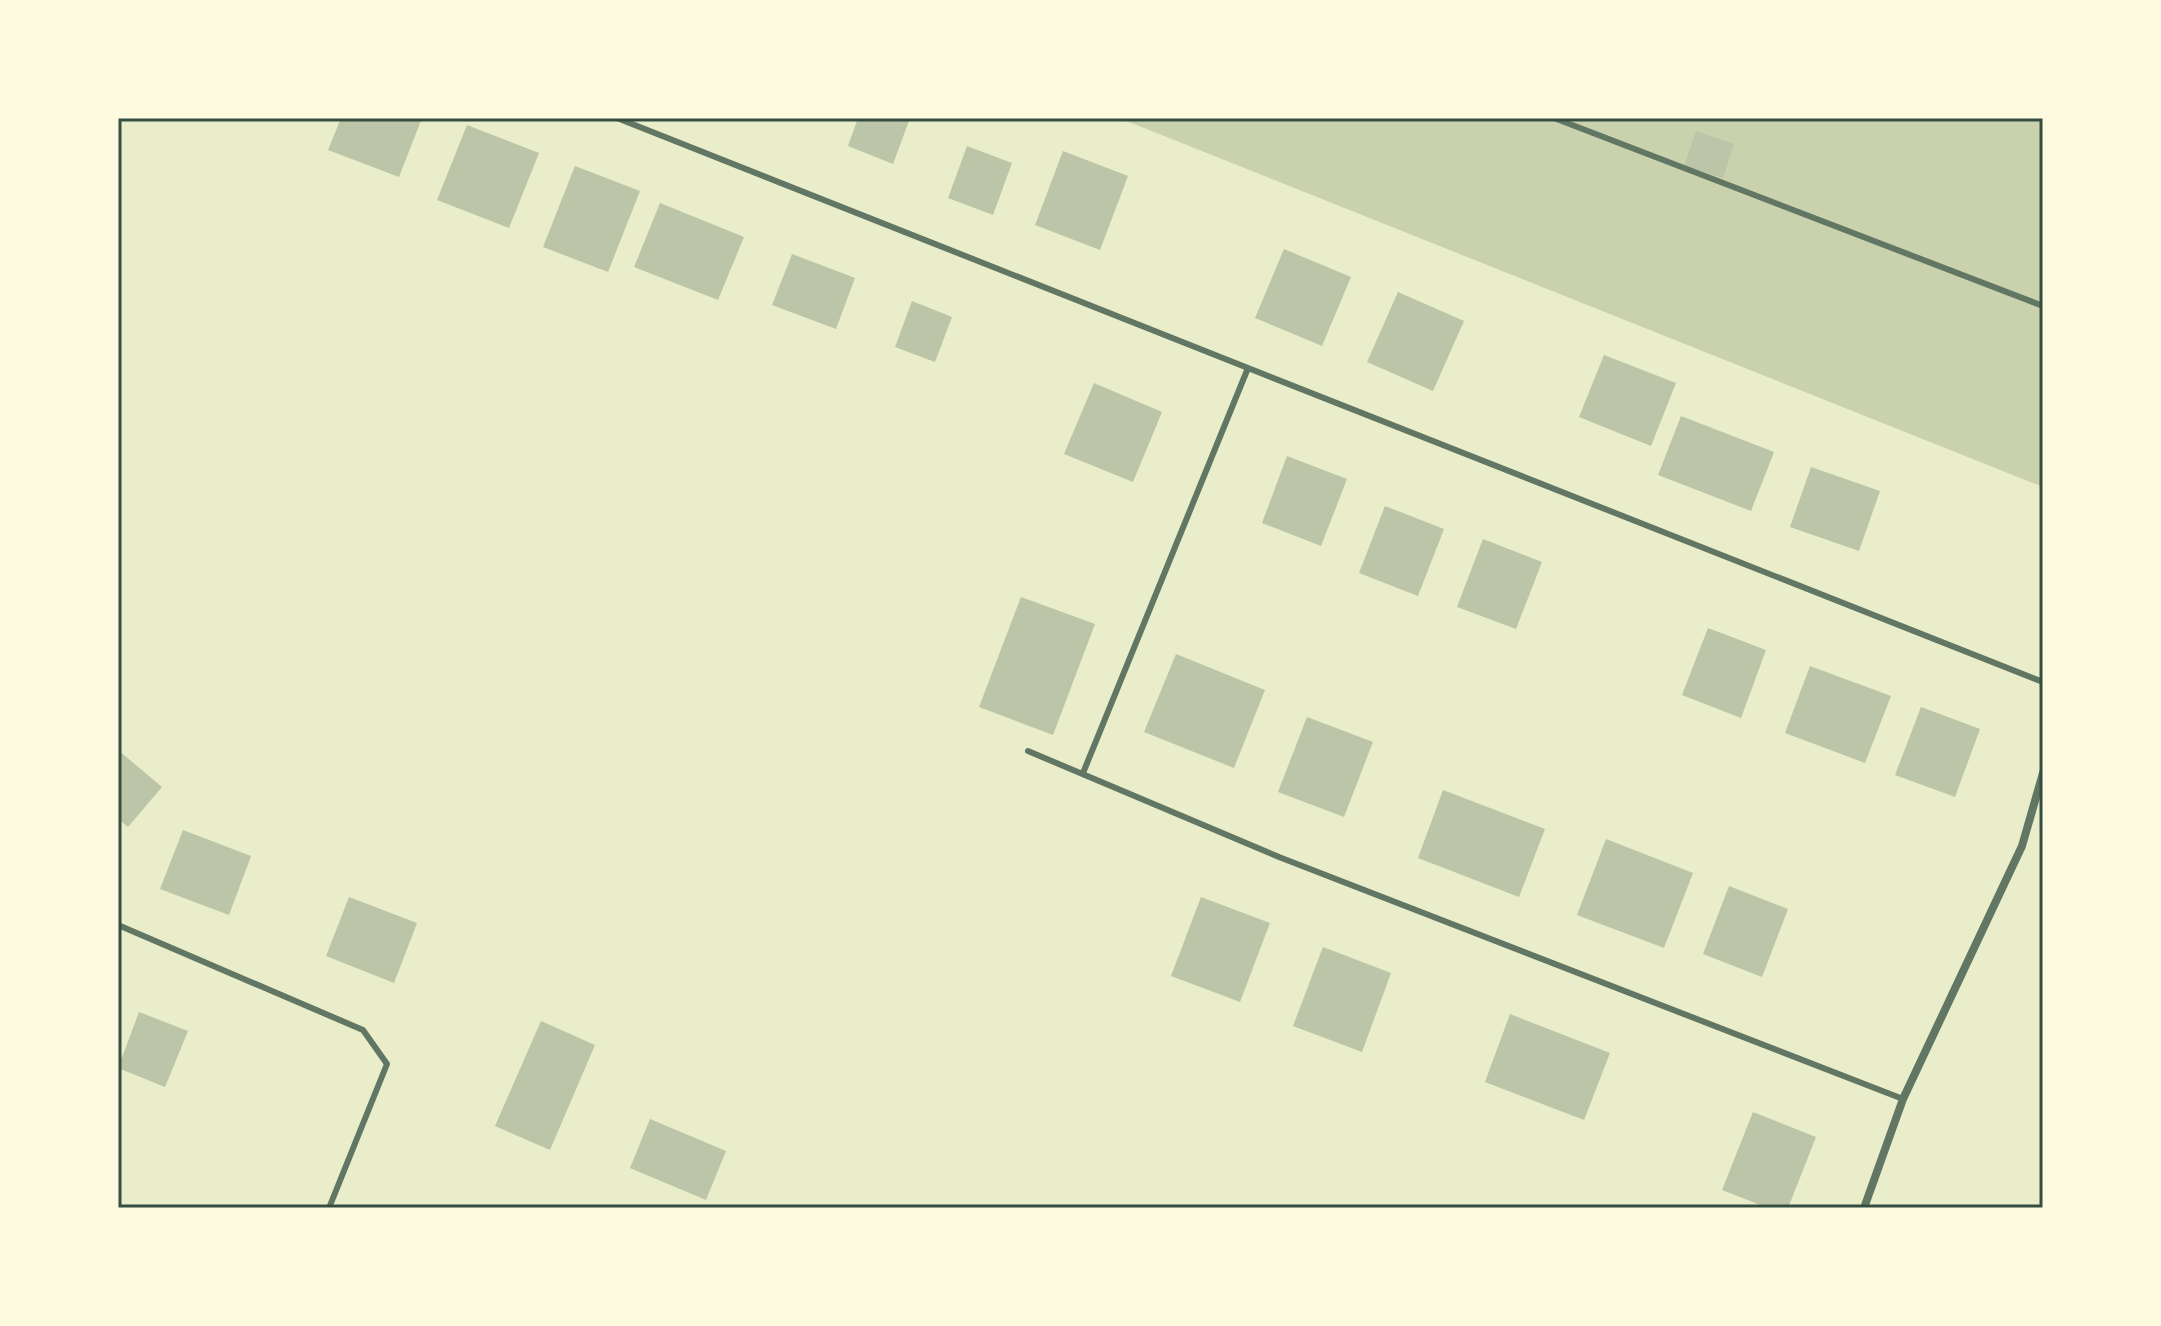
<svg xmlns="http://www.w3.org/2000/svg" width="2161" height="1326" font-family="Georgia,serif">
<rect width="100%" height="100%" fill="#e9edc9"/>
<path fill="#cad2ad" d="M1119,118H2043V487Z"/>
<path fill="#bcc5a7" d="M341,118H422L399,177L328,150Z
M858,118H910L893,164L848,146Z
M467,125L539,153L509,228L437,200Z
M1696,131L1734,144L1723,178L1684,166Z
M967,146L1012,163L993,215L948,198Z
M1063,151L1128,176L1100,250L1035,225Z
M575,166L640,191L608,272L543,247Z
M660,203L744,237L718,300L634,267Z
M1284,249L1351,277L1322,346L1255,318Z
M792,254L855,278L836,329L772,305Z
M1398,292L1464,321L1433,391L1367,362Z
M912,301L952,317L935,362L895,347Z
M1604,355L1676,383L1651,446L1579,417Z
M1094,383L1162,412L1133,482L1064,454Z
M1681,416L1774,452L1751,511L1658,475Z
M1287,456L1347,479L1321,546L1262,523Z
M1811,467L1880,491L1859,551L1790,527Z
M1385,506L1444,529L1418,596L1359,573Z
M1483,539L1542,562L1516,629L1457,607Z
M1021,597L1095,624L1053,735L979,707Z
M1708,628L1766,650L1741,718L1682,695Z
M1176,654L1265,690L1234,768L1144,732Z
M1810,666L1891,696L1865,763L1785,733Z
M1921,707L1980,729L1955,797L1895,775Z
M1307,717L1373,742L1344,817L1278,792Z
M118,750L162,787L128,827L118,819Z
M1443,790L1545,829L1519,897L1418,858Z
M183,830L251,856L229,915L160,889Z
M1606,839L1693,873L1664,948L1577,915Z
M1729,886L1788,909L1762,977L1703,954Z
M349,897L417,923L394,983L326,956Z
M1201,897L1270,923L1240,1002L1171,976Z
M1323,947L1391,973L1362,1052L1293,1026Z
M139,1012L188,1031L165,1087L118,1068Z
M1510,1014L1610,1053L1584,1120L1485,1082Z
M541,1021L595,1045L550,1150L495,1126Z
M1753,1112L1816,1137L1788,1208H1768L1722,1190Z
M650,1119L726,1151L706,1200L630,1168Z"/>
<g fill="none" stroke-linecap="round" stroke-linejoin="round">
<path stroke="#617663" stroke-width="6" d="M617,118L1248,368
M1554,118L2043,306
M1028,751L1279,857L1903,1099
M1083,773L1248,368L2043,682
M118,925L363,1030L387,1064L329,1208"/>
<path stroke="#617663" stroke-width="8" d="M1864,1208L1903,1099L2022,846L2043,773"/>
</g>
<rect width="2161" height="1326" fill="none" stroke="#fefae0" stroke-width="240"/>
<rect x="120" y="120" width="1921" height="1086" fill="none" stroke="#344e41" stroke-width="3"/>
</svg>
